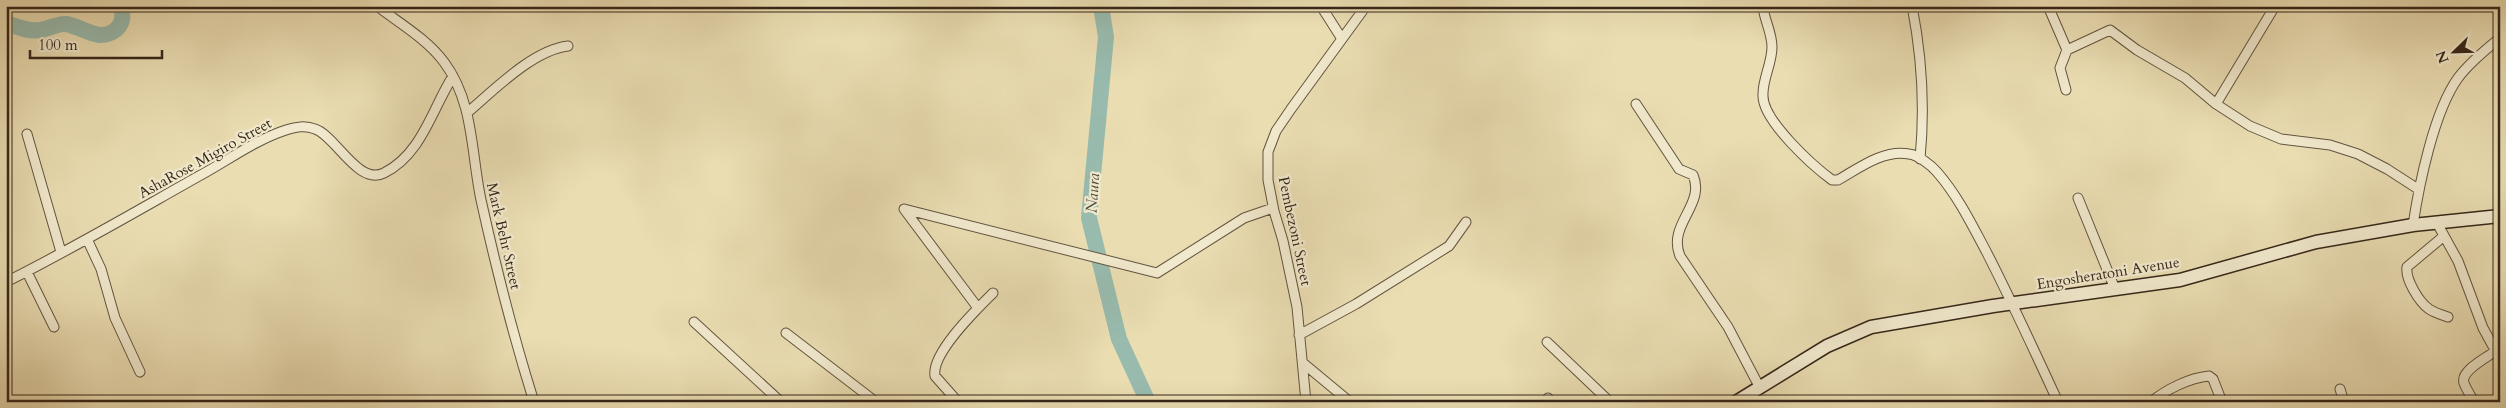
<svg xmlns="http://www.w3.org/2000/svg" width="2506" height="408" font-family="Cardo,serif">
<rect width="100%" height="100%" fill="#eaddb2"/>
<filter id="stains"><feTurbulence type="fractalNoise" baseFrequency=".004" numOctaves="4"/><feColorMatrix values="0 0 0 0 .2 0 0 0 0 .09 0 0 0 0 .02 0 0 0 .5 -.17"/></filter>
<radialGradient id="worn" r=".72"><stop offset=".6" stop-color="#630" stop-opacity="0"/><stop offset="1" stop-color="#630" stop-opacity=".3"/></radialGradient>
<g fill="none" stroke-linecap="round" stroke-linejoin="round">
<path stroke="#98bbae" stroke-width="16" d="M1101,6L1106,37L1089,218L1119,339L1148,402
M6,23C17,27 29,32 40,30C48,29 60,23 66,24C83,27 98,42 114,31C123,25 123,17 122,7L126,6"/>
<g stroke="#62543f" stroke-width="11">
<path id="street" d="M377,6C399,23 427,39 444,62C474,102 471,153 481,200C496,268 513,335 534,402
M1321,6L1342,39
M1763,6C1764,20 1772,32 1772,47C1772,64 1762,80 1763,96C1763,121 1813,166 1832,180H1838C1859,168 1884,149 1909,154C1918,155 1931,165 1937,172C1958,196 1972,225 1987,253C2012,302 2035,352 2058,402
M1912,6C1922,57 1925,108 1920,159
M2048,6L2067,50L2060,68L2066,90
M2067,50L2110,30L2137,50L2185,78L2216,104L2250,126L2281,139L2330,145L2358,154L2387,169L2418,189
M1636,104L1679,169L1693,175C1706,205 1667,224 1680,256L1728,327L1760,388
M2216,104L2275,6
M468,112C494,90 533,50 568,46
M27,134L61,252
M2078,198L2115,289
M904,209L1157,273L1244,218L1273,208
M904,209L978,308
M2437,223L2458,261L2483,328L2500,359
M2413,225C2419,185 2434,111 2458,78C2469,63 2485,50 2500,38
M2444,236L2407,267C2405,279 2419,302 2429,309C2435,313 2442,315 2448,317
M87,239L101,269L115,318L140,372
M27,272L54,327
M6,282C72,249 135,212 199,176C227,161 255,140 286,130C296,127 305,125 315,129C336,136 358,186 384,173C422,154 432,109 453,76
M694,322L781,402
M786,333L876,402
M1299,335L1356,304L1449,246L1466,222
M1547,342L1610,402
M1303,363L1350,402
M2340,389L2344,402
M1548,398L1550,402
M958,402L935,376C931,353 977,309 993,293
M1306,402L1297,307L1283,241L1274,211L1268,180V152L1276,131L1291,109L1366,6
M2151,402C2167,389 2189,378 2209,376L2213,379L2222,402
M2474,402C2471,396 2466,389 2464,383C2460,371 2486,358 2494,352"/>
</g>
<g stroke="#352619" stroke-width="15">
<path id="secondary" d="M1736,402L1827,346L1871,327L1993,306L2180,280L2316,242L2413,225L2500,216"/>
</g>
<use href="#street" stroke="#f1e9cd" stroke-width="9"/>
<use href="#secondary" stroke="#f1e9cd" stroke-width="12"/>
</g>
<g text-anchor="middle" stroke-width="4.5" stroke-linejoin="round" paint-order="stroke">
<g font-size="15" fill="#352619" stroke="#f1e9cd">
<text transform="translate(205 158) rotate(-29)" y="5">AshaRose Migiro Street</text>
<text transform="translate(1295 231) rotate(78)" y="5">Pembezoni Street</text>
<text transform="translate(504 236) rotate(77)" y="5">Mark Behr Street</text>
<text transform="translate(2108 273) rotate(-9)" y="5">Engosheratoni Avenue</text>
</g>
<g font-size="16" font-style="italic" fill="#4e4b3e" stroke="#f1e9cd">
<text transform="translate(1092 193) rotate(-86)" y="6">Naura</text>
</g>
</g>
<rect width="2506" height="408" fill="none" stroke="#eaddb2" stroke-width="25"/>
<rect x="8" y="8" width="2491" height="393" fill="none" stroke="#352619" stroke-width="2.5"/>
<rect x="12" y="12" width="2481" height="383" fill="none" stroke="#352619"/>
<g transform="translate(2454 52) rotate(247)" stroke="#f1e9cd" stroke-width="4" paint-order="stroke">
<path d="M0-4L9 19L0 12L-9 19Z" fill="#352619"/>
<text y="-8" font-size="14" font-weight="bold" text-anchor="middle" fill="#352619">N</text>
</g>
<path d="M30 50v8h132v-8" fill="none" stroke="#352619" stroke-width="2.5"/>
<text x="38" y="50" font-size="15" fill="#352619" stroke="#f1e9cd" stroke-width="4" paint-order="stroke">100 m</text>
<rect width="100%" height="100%" filter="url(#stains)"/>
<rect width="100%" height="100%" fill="url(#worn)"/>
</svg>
